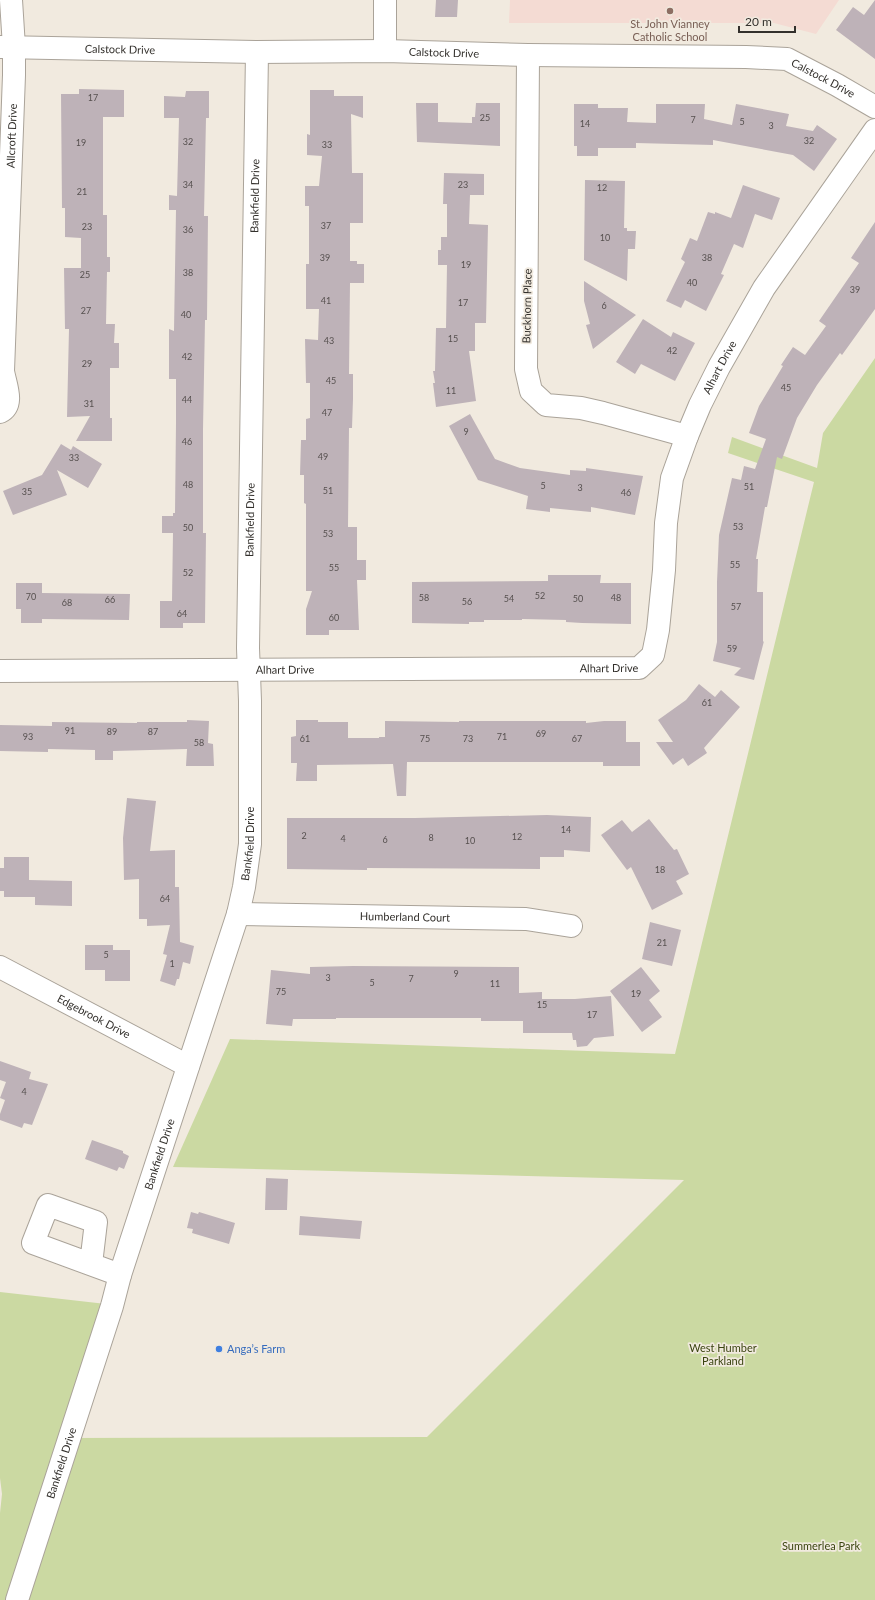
<svg xmlns="http://www.w3.org/2000/svg" width="875" height="1600" font-family="Lato,sans-serif">
<rect width="100%" height="100%" fill="#f1eadf"/>
<path fill="#f4dbd3" d="M510,0H839L816,34L774,23H509Z"/>
<path fill="#cbd9a2" d="M875,358V1600H0V1513L2,1494L0,1478V1292L106,1304L68,1438L427,1437L684,1180L173,1167L230,1039L675,1054L814,482L728,453L732,437L817,468L823,433Z"/>
<path fill="#beb2b8" d="M436,0H458L457,17H435Z
M875,0V59L836,30L853,7L864,15Z
M79,89L124,90V117H103V215H107V257H110V272H107L106,324H115L114,343H119V368H110V418H112V441H76L90,416L67,417L69,329H65L64,268H81V238L65,237V208H62L61,94H79Z
M310,90H334V96H363V118L351,114L352,173H363V223H350V261H357V264H364V283H350L349,374H353V399L352,428H349L348,527H357V560H366V580H357L359,630H329V635H306V609L312,591H306V504L304,503V475H300L301,440H306V419L310,418V383H306L305,339L318,340L319,309H306V264H309V206H305V186H319L322,156L307,155V134L310,135Z
M186,91H209V118H206L204,216H208L207,320H205L203,429V533H206L205,623H183V628H160V601H172L173,533H162V516H173V513H175L176,423V379H169V329L174,331L176,210H169V195L177,196L179,118H164V96L185,97Z
M416,103H438V122L472,123V117H475L476,103H500V146L417,142Z
M574,104H598V108H628L627,122L656,123V104H705L704,119L732,125L736,104L789,114L786,126L813,131L817,125L837,139L814,171L793,155L713,140V145L636,143V148H598V156H577V146H574Z
M444,173L484,174V195H470L469,224L488,225L486,323H475V351H469L476,401L436,407L433,383H435L433,371H435L436,328H446L447,265H438V250H441V237H447V204H443Z
M585,180L625,181L624,228H627V231H636L635,249H628L627,281L584,260Z
M743,185L780,198L772,220L755,214L743,248L734,244L721,274L724,275L706,311L685,300L681,308L666,301L685,262L681,259L690,238L697,241L708,212L715,214V212L731,218Z
M875,222V309L842,355L840,353L817,385L797,418L782,459L777,457L767,507H765L756,559H758L757,592H763V642L764,641L754,680L734,675L741,668L713,661L717,642V582L719,535L732,478L741,480L744,466L755,469L766,439L749,433L759,406L783,366L781,365L793,347L805,355L826,326L819,321L859,263L851,258Z
M584,281L636,315L593,349L586,325L590,324L584,301Z
M643,319L671,337L673,332L695,343L675,381L641,364L635,374L616,362Z
M470,414L495,459L520,468L570,475V470L586,471V468L643,476L635,515L591,507V512L550,508V512L526,509L528,496L478,480L449,426Z
M61,444L71,450L73,446L102,464L88,488L57,470L67,495L13,515L3,491L42,475Z
M548,575H601L600,583H631V624L582,623L566,622V620L522,619V620H484V622H469V624L412,623V582L548,581Z
M16,583H42V593L130,594L129,620L42,619V623H21V609H16Z
M699,684L715,697L721,690L740,707L704,748L707,753L688,766L683,758L673,765L656,742H673L658,720L686,700Z
M187,720L209,721L208,743L213,744L214,766H186L187,749L113,751V760H95V750L48,749V752L0,751V725L52,726V722L137,723V722H187Z
M296,720H318V722H348V738H379V737H385V721L459,722V721H586V723L604,721H626V742H640V766H603V762H407L406,796H397L393,764L317,765V781H296L297,763H291V737L296,736Z
M127,798L156,801L150,851L175,850V887H179L180,942L194,946L190,964L183,962L179,979H177L175,986L160,981L167,955L163,954L170,925L147,926V919H139V879L124,880L123,838Z
M547,815L591,817L590,852L564,850V857H540V869L367,868V870L287,869V818H415Z
M649,819L674,850L677,849L689,874L676,881L683,894L652,910L631,867L627,870L601,835L622,820L632,832Z
M4,857H29V880L72,881V906L35,905V897H4V891H0V868H4Z
M650,922L681,930L672,966L642,959Z
M85,945H113V950H130V981H105V970H85Z
M353,966L519,967V993L542,992V999H575L611,996L614,1036L594,1038L587,1046L577,1047L576,1040H573L572,1033H523V1021H481V1018H336V1019H293L292,1026L266,1024L271,970L310,974V967Z
M641,967L660,991L649,1000L662,1017L642,1032L610,991Z
M0,1061L31,1072L29,1079L48,1084L32,1125L24,1123L22,1128L0,1120V1114L5,1100L0,1098L6,1082L0,1080Z
M92,1140L123,1151V1153L129,1156L124,1169L119,1167L117,1171L85,1159Z
M266,1178L288,1179L287,1210H265Z
M191,1212L198,1214L199,1212L235,1223L229,1244L192,1233L193,1229L187,1228Z
M300,1216L362,1221L360,1239L299,1235Z"/>
<g fill="none" stroke-linecap="round" stroke-linejoin="round">
<g stroke="#aaa399" stroke-width="24">
<g id="minor">
<path id="s1" d="M0,47L257,52L385,51L528,55L746,57L787,59L837,85L875,107"/>
<path d="M385,51V0"/>
<path d="M528,55L526,369L531,391L546,405L581,408L603,413L687,436"/>
<path id="s2" d="M0,412C15,405 5,384 3,371L14,75V47L11,0"/>
<path id="s3" d="M0,671L639,668L653,655L658,630L664,570L666,523L672,478L687,436L700,405L719,367L764,288L875,130"/>
<path id="s4" d="M238,914L526,919L571,926"/>
<path id="s5" d="M0,967L188,1066"/>
<path d="M91,1264L96,1222L48,1205L33,1243L120,1275"/>
<path id="s6" d="M17,1600L112,1306L120,1275L238,914L244,887L250,844V701L248,648L257,52"/>
</g>
</g>
<use href="#minor" stroke="#fff" stroke-width="22"/>
</g>
<circle fill="#8d6e63" stroke="#f1eadf" stroke-width="1.5" cx="670" cy="11" r="4"/>
<circle fill="#3f7fe0" stroke="#f1eadf" stroke-width="1.5" cx="219" cy="1349" r="4"/>
<g text-anchor="middle" stroke-width="3.5" stroke-linejoin="round" paint-order="stroke">
<g font-size="9" fill="#56504f">
<text x="93" y="101">17</text>
<text x="485" y="121">25</text>
<text x="693" y="123">7</text>
<text x="742" y="125">5</text>
<text x="585" y="127">14</text>
<text x="771" y="129">3</text>
<text x="809" y="144">32</text>
<text x="188" y="145">32</text>
<text x="81" y="146">19</text>
<text x="327" y="148">33</text>
<text x="188" y="188">34</text>
<text x="463" y="188">23</text>
<text x="602" y="191">12</text>
<text x="82" y="195">21</text>
<text x="326" y="229">37</text>
<text x="87" y="230">23</text>
<text x="188" y="233">36</text>
<text x="605" y="241">10</text>
<text x="325" y="261">39</text>
<text x="707" y="261">38</text>
<text x="466" y="268">19</text>
<text x="188" y="276">38</text>
<text x="85" y="278">25</text>
<text x="692" y="286">40</text>
<text x="855" y="293">39</text>
<text x="326" y="304">41</text>
<text x="463" y="306">17</text>
<text x="604" y="309">6</text>
<text x="86" y="314">27</text>
<text x="186" y="318">40</text>
<text x="453" y="342">15</text>
<text x="329" y="344">43</text>
<text x="672" y="354">42</text>
<text x="187" y="360">42</text>
<text x="87" y="367">29</text>
<text x="331" y="384">45</text>
<text x="786" y="391">45</text>
<text x="451" y="394">11</text>
<text x="187" y="403">44</text>
<text x="89" y="407">31</text>
<text x="327" y="416">47</text>
<text x="466" y="435">9</text>
<text x="187" y="445">46</text>
<text x="323" y="460">49</text>
<text x="74" y="461">33</text>
<text x="188" y="488">48</text>
<text x="543" y="489">5</text>
<text x="749" y="490">51</text>
<text x="580" y="491">3</text>
<text x="328" y="494">51</text>
<text x="27" y="495">35</text>
<text x="626" y="496">46</text>
<text x="738" y="530">53</text>
<text x="188" y="531">50</text>
<text x="328" y="537">53</text>
<text x="735" y="568">55</text>
<text x="334" y="571">55</text>
<text x="188" y="576">52</text>
<text x="540" y="599">52</text>
<text x="31" y="600">70</text>
<text x="424" y="601">58</text>
<text x="616" y="601">48</text>
<text x="509" y="602">54</text>
<text x="578" y="602">50</text>
<text x="110" y="603">66</text>
<text x="467" y="605">56</text>
<text x="67" y="606">68</text>
<text x="736" y="610">57</text>
<text x="182" y="617">64</text>
<text x="334" y="621">60</text>
<text x="732" y="652">59</text>
<text x="707" y="706">61</text>
<text x="70" y="734">91</text>
<text x="112" y="735">89</text>
<text x="153" y="735">87</text>
<text x="541" y="737">69</text>
<text x="28" y="740">93</text>
<text x="502" y="740">71</text>
<text x="305" y="742">61</text>
<text x="425" y="742">75</text>
<text x="468" y="742">73</text>
<text x="577" y="742">67</text>
<text x="199" y="746">58</text>
<text x="566" y="833">14</text>
<text x="304" y="839">2</text>
<text x="517" y="840">12</text>
<text x="431" y="841">8</text>
<text x="343" y="842">4</text>
<text x="385" y="843">6</text>
<text x="470" y="844">10</text>
<text x="660" y="873">18</text>
<text x="165" y="902">64</text>
<text x="662" y="946">21</text>
<text x="106" y="958">5</text>
<text x="172" y="967">1</text>
<text x="456" y="977">9</text>
<text x="328" y="981">3</text>
<text x="411" y="982">7</text>
<text x="372" y="986">5</text>
<text x="495" y="987">11</text>
<text x="281" y="995">75</text>
<text x="636" y="997">19</text>
<text x="542" y="1008">15</text>
<text x="592" y="1018">17</text>
<text x="24" y="1095">4</text>
</g>
<g font-size="11" fill="#785e54" stroke="#f1eadf">
<text x="670" y="28">St. John Vianney<tspan x="670" dy="13">Catholic School</tspan></text>
</g>
<g font-size="11" fill="#33302c" stroke="#f1eadf">
<text dy="4" stroke="none"><textPath href="#s1" startOffset="120">Calstock Drive</textPath></text>
<text dy="4" stroke="none"><textPath href="#s1" startOffset="444">Calstock Drive</textPath></text>
<text dy="4" stroke="none"><textPath href="#s1" startOffset="828">Calstock Drive</textPath></text>
<text dy="4" stroke="none"><textPath href="#s2" startOffset="280">Allcroft Drive</textPath></text>
<text dy="4" stroke="none"><textPath href="#s6" startOffset="1440">Bankfield Drive</textPath></text>
<text transform="translate(527 306) rotate(-89)" y="4">Buckhorn Place</text>
<text dy="4" stroke="none"><textPath href="#s3" startOffset="957">Alhart Drive</textPath></text>
<text dy="4" stroke="none"><textPath href="#s6" startOffset="1116">Bankfield Drive</textPath></text>
<text dy="4" stroke="none"><textPath href="#s3" startOffset="609">Alhart Drive</textPath></text>
<text dy="4" stroke="none"><textPath href="#s3" startOffset="285">Alhart Drive</textPath></text>
<text dy="4" stroke="none"><textPath href="#s6" startOffset="792">Bankfield Drive</textPath></text>
<text dy="4" stroke="none"><textPath href="#s4" startOffset="167">Humberland Court</textPath></text>
<text dy="4" stroke="none"><textPath href="#s5" startOffset="106">Edgebrook Drive</textPath></text>
<text dy="4" stroke="none"><textPath href="#s6" startOffset="468">Bankfield Drive</textPath></text>
<text dy="4" stroke="none"><textPath href="#s6" startOffset="144">Bankfield Drive</textPath></text>
</g>
<g font-size="11" fill="#3a4410" stroke="#f1eadf">
<text x="723" y="1352">West Humber<tspan x="723" dy="13">Parkland</tspan></text>
<text x="821" y="1550">Summerlea Park</text>
</g>
<g font-size="11" fill="#366cbe" stroke="#f1eadf" text-anchor="start">
<text x="227" y="1353">Anga’s Farm</text>
</g>
</g>
<path d="M739 26v6h56v-6" fill="none" stroke="#33302c" stroke-width="2"/>
<text x="745" y="26" font-size="12" fill="#33302c" stroke="#f1eadf" stroke-width="3" paint-order="stroke">20 m</text>
</svg>
